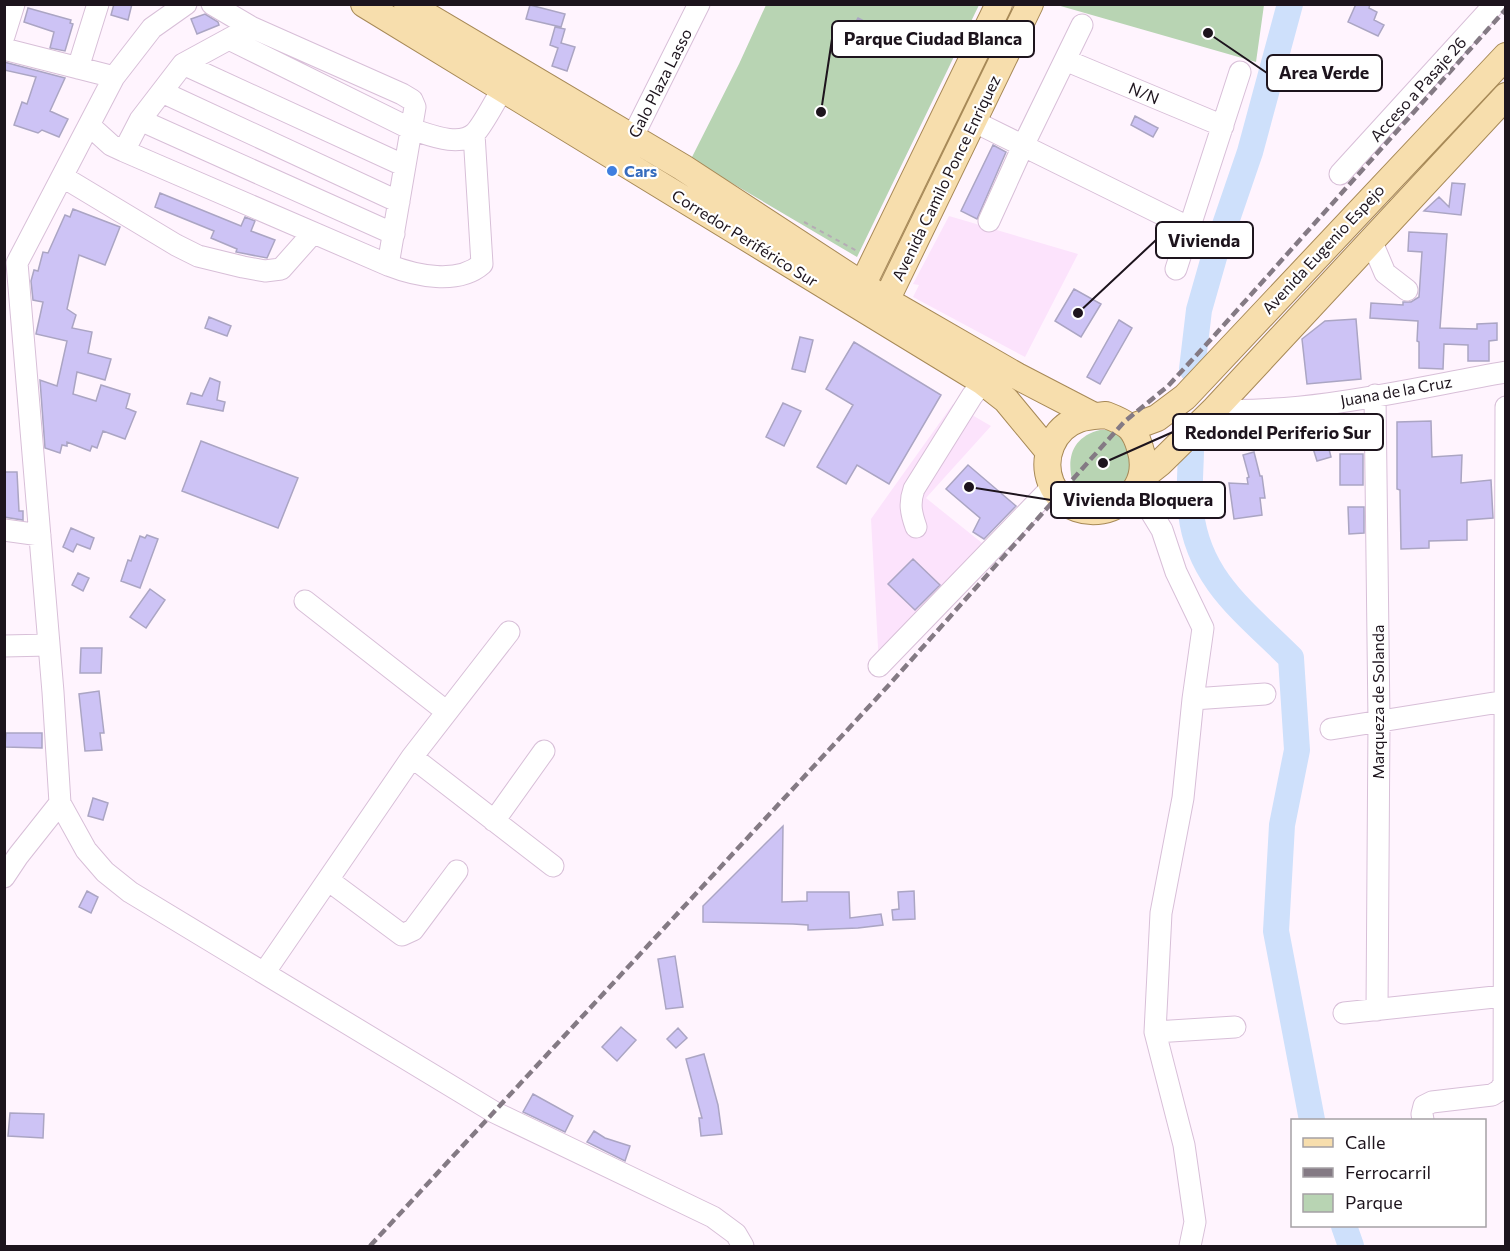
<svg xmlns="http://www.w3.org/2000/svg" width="1510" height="1251" font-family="Commissioner,sans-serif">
<rect width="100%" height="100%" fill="#fff4fe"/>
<path fill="#fce3fc" d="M949,216L1078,254L1025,357L913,297L919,285L913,284Z
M953,404L991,426L926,498L982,543L879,666L871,519Z"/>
<path fill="#b8d4b3" d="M766,5H979L857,257L691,159L739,64Z
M1057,5H1264L1256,62Z
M1100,430H1114L1131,441L1129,485C1102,498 1100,502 1073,484C1066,458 1072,437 1100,430Z"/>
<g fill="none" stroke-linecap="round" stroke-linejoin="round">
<path stroke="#cee0fb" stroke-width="26" d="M1192,369L1199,310L1215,254L1250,152L1290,4
M1191,448C1191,469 1188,492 1191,513C1199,580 1246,613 1291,658L1297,750L1282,825L1276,931L1312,1120
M1344,1226L1351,1246"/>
</g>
<path fill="#cdc3f5" stroke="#aba5c3" stroke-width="1.5" d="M114,4H132L128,20L111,15Z
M1356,4H1370L1369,8L1377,12L1374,20L1384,25L1378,36L1348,22Z
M530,5L565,14L561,27L526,19Z
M28,8L71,20L70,23L73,24L65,51L50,48L54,32L24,22Z
M205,14L218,22L219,25L197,34L191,19Z
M858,18L904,42L897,56L850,32Z
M555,27L565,29L561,43L575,47L567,71L552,66L558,48L550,45Z
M4,62L65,78L50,111L68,119L59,137L42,130L38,133L14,125L22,102L27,104L36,77L4,70Z
M1135,116L1158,128L1153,137L1131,125Z
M993,145L1006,152L977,219L961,211Z
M1452,183L1465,184L1461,215L1424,211L1439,197L1449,207Z
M160,193L241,226L245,217L255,221L251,231L275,240L267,258L236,252L237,249L211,238L214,231L155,207Z
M73,209L120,227L105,265L79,255L67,309L76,315L72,328L92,332L88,353L111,359L105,380L77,372L73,394L96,401L101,385L130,394L126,408L136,412L125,439L103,431L97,448L92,446L90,451L67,442V446L62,445L60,453L45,448L40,380L57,386L67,341L36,334L43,302L33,300L31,281L34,270L38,271L43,252L48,253L65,215L70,217Z
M1409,232L1447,234L1440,328L1477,329V324L1497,323V340L1489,341V361H1468V345L1444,344L1443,369L1419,368V342L1417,341L1418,321L1370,318L1371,303L1403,305V302H1411L1419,297L1422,252L1408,251Z
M1074,289L1101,304L1081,337L1055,321Z
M209,317L231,326L227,336L205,328Z
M1356,319L1361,379L1307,384L1302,339L1325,321Z
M1119,320L1132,328L1100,384L1087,377Z
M800,337L813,340L805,372L792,369Z
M854,342L941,395L889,484L857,465L846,484L817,467L853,405L826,389Z
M210,378L220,382L217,400L225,402L223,411L187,404L191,393L202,396Z
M783,403L801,411L784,446L766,437Z
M1431,421L1432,457L1462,455L1461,483L1491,480L1493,518L1467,520V540L1429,541V548L1401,549L1400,490L1397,489V422Z
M201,441L298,478L278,528L182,491Z
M1327,441L1331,457L1317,461L1312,445Z
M1254,452L1260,476H1262L1265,498H1260L1262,515L1234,519L1229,483L1248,484L1247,478L1249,477L1243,455Z
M1340,454H1363V485H1340Z
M968,465L1016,506L984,539L973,532L980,518L946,489Z
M4,472H17L19,511H23V520L4,517Z
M1348,507H1364V533L1349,534Z
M71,528L94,538L90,549L77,544L73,552L63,547Z
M147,535L158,539L140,588L121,581L128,560L131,561L140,536L145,538Z
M913,559L940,585L915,610L888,584Z
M78,573L89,578L83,591L72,585Z
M150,589L165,600L146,628L130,617Z
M81,648H102L101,673H80Z
M99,691L104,733H100L102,750L85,751L79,694Z
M6,733H42V748L5,747Z
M93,798L108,803L103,820L88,816Z
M783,826L782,902L807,901V892H849L850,918L881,914L883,925L858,928L808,930V925L793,924L703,922V906Z
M87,891L98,897L91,913L79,907Z
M914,891L915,919L893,920L892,910L899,909L898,892Z
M675,956L683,1007L666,1009L658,959Z
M621,1027L636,1040L617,1061L602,1047Z
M678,1028L687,1038L676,1048L667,1039Z
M704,1054L718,1105L722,1134L701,1136L699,1118H702L686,1059Z
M533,1094L573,1116L565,1132L523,1112Z
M10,1113L44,1114L43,1138L8,1136Z
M594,1131L605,1138L630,1146L625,1161L587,1142Z"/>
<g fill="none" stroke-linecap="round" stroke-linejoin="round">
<g stroke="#d8bfd8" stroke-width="23">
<path id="minor" d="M212,4L251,27
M4,36L14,4
M229,39L411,129C428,134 459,148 475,133C483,125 495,101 502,90
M4,49L114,77
M1065,60L1223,126
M183,64L405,166
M78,68L98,4
M162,92L399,202
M140,120L394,234
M973,121L1190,228
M90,126L111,145L124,151L388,265L415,107L412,100L402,94L251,27L183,64L140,120L124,151
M620,162L699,4
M1340,174L1495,4
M63,177L176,245L198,256L243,267L265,271L281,269L313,233
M989,221L1023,146L1082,25
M1371,240L1385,273L1407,290
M388,265C416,276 458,285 482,264L474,134
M1176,269L1240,72
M1375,395L1379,721L1377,1010
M1214,410C1312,414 1409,389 1506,372
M1137,489L1162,530L1176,572L1203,628L1193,699L1183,798L1161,913L1155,1032L1184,1145L1195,1222L1190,1246
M916,527C911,513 909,503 914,489L972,396L983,382
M4,530L40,535
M305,601L447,712
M4,646L49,645
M879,666L1053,486
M1193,699L1265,694
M1331,729L1506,701
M412,757L553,866
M60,803L86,850L105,872L130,892L494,1112L713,1217L736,1234L743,1246
M494,821L544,751
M4,877L18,856L60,803L53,692L17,263L114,77L152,28L186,4
M328,880L402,935L413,930L457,871
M264,973L412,757L509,632
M1344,1013L1504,996
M1155,1032L1235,1027
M1423,1120L1422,1114L1424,1106L1432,1102L1492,1095L1500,1090L1504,1083L1506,407"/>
</g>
<g stroke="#a78957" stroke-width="28">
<path id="major" d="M364,4L983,382L1006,400L1049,452
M407,4L682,167L887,301L1017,376L1094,416
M856,298L999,4
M879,315L1030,4
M1106,415C1127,423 1134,427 1140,448C1159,507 1074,537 1051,483C1041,458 1053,428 1079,419C1088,416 1097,416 1106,415Z
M1130,428L1157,418L1185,397L1506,56
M1141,478L1160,463L1214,410L1506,96"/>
</g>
<path stroke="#b5abb5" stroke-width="2" stroke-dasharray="4.5 4.5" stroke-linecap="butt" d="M804,222L857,251"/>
<use href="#minor" stroke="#fff" stroke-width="21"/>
<use href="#major" stroke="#f7dead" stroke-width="26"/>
<path stroke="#847a84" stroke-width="4.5" stroke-dasharray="9 4.5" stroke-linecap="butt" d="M370,1246L888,686L1124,422L1168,386L1214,336L1506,9"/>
</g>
<circle fill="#3f7fe0" stroke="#fff" stroke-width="2" cx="612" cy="171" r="6"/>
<g text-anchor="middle" stroke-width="4.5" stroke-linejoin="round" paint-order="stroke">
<g font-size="16" fill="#1d141d" stroke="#fff">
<text transform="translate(660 83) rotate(-63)" y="6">Galo Plaza Lasso</text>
<text transform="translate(1418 89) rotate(-48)" y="6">Acceso a Pasaje 26</text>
<text transform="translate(1144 93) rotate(23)" y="6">N/N</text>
<text transform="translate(946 178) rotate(-64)" y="6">Avenida Camilo Ponce Enriquez</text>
<text transform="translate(745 238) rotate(32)" y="6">Corredor Periférico Sur</text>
<text transform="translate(1323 249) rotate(-47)" y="6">Avenida Eugenio Espejo</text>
<text transform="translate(1396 391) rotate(-10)" y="6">Juana de la Cruz</text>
<text transform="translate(1378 702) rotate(-90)" y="6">Marqueza de Solanda</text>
</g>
<g font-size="16" font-weight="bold" fill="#366cbe" stroke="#fff" text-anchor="start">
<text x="624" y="177">Cars</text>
</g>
</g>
<path fill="none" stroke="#1d141d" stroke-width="2" d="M821 112L832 39M1208 33L1267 73M1078 313L1156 240M1103 463L1173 432M969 487L1051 500"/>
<g fill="#1d141d" stroke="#fff" stroke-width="2">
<circle cx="821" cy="112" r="6"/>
<circle cx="1208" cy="33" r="6"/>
<circle cx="1078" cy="313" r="6"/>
<circle cx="1103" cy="463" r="6"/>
<circle cx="969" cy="487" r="6"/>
</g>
<g fill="#fff" stroke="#1d141d" stroke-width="2">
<rect x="832" y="21" width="202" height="36" rx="6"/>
<rect x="1267" y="55" width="115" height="36" rx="6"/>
<rect x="1156" y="222" width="97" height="36" rx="6"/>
<rect x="1173" y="414" width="210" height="36" rx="6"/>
<rect x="1051" y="482" width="174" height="36" rx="6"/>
</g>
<g font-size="18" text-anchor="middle" font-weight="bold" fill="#1d141d">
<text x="933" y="45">Parque Ciudad Blanca</text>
<text x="1324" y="79">Area Verde</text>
<text x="1204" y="247">Vivienda</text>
<text x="1278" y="439">Redondel Periferio Sur</text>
<text x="1138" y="506">Vivienda Bloquera</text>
</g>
<rect width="1510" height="1251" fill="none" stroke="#1d141d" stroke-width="12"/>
<rect x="1291" y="1119" width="195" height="108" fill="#ffffff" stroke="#a5a1a5" stroke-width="1.5"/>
<rect x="1303" y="1138" width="30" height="9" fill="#f7dead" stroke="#a5a1a5" stroke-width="1.5"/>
<text x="1345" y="1149" font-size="18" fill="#1d141d">Calle</text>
<rect x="1303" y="1168" width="30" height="9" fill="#847a84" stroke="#a5a1a5" stroke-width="1.5"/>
<text x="1345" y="1179" font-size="18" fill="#1d141d">Ferrocarril</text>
<rect x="1303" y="1194" width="30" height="18" fill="#b8d4b3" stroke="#a5a1a5" stroke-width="1.5"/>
<text x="1345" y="1209" font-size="18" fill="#1d141d">Parque</text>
</svg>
